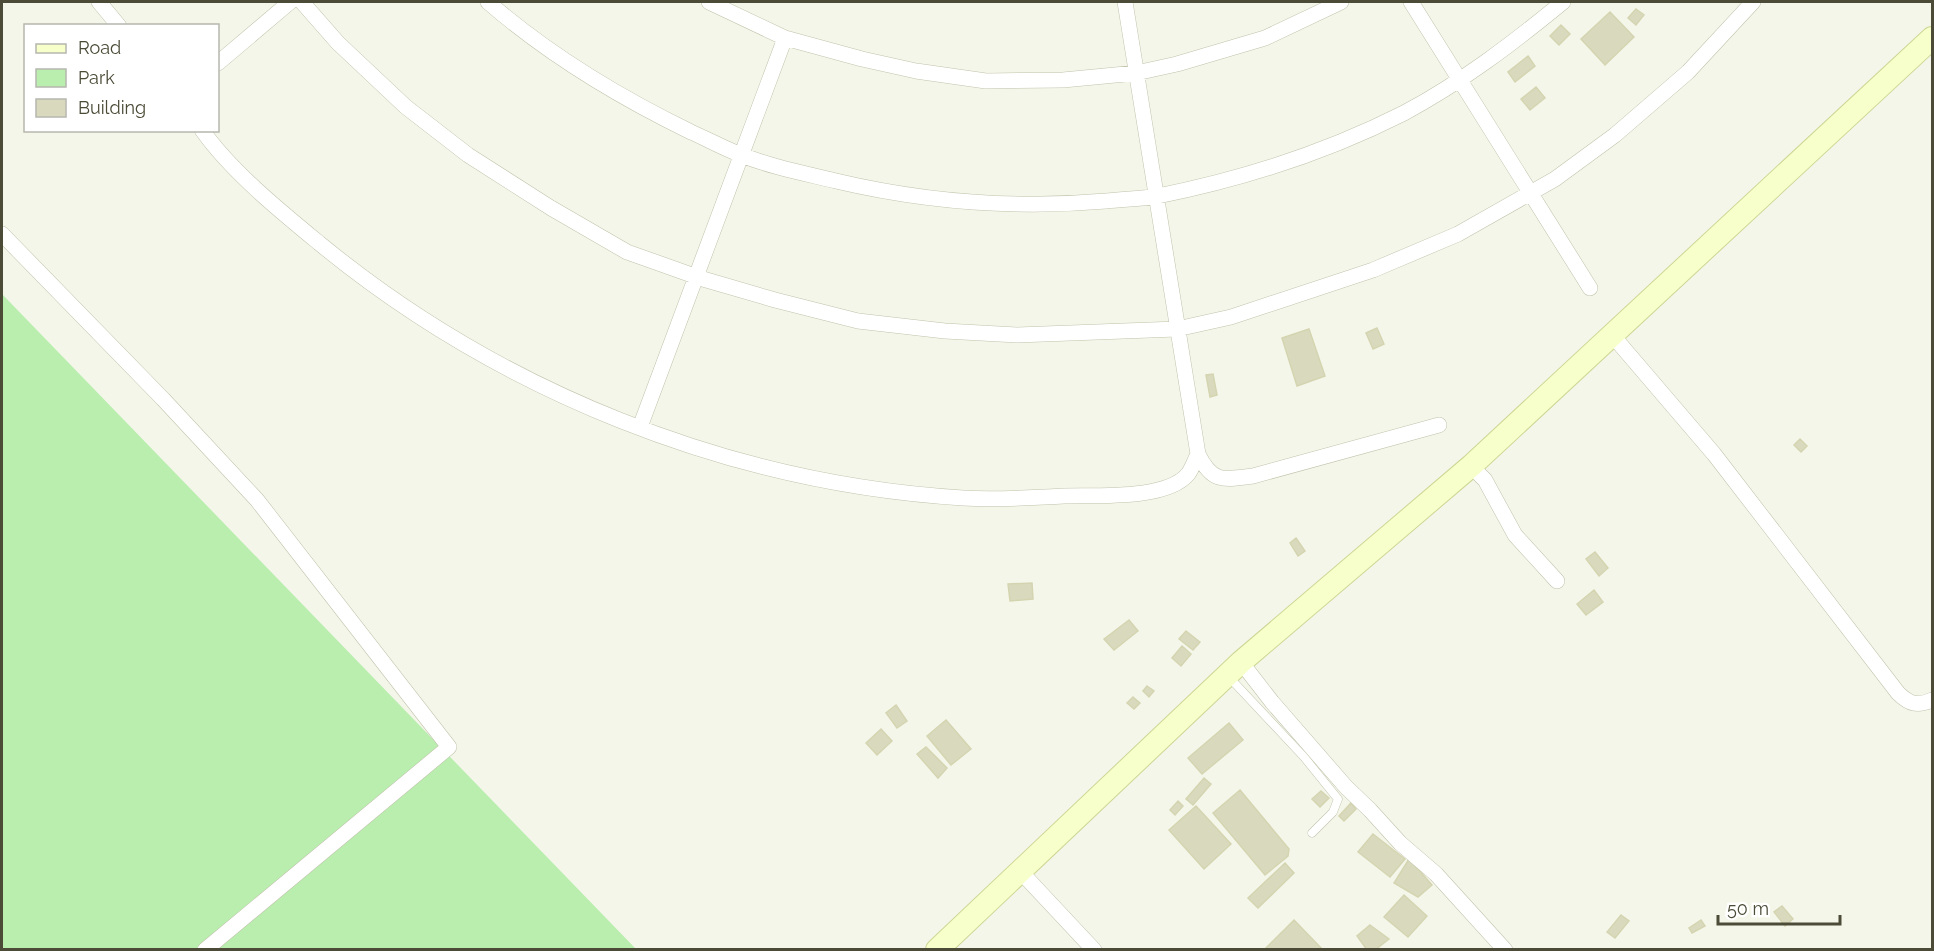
<svg xmlns="http://www.w3.org/2000/svg" width="1934" height="951" font-family="Raleway,sans-serif">
<rect width="100%" height="100%" fill="#f5f6ea"/>
<path fill="#b9eeaf" d="M2,294L636,949H2Z"/>
<path fill="#d9d9be" stroke="#d4d5b0" stroke-width="1.5" d="M1636,9L1644,15L1636,25L1628,18Z
M1610,12L1634,37L1605,65L1581,39Z
M1561,25L1570,34L1559,45L1550,36Z
M1528,56L1535,66L1515,82L1508,72Z
M1536,87L1545,98L1530,110L1521,99Z
M1377,328L1384,344L1373,349L1366,333Z
M1309,329L1325,376L1297,386L1282,338Z
M1213,374L1217,395L1210,397L1206,375Z
M1800,439L1807,446L1801,452L1794,445Z
M1296,538L1305,551L1298,556L1290,543Z
M1595,552L1608,568L1599,576L1586,559Z
M1032,583L1033,599L1010,601L1008,584Z
M1594,590L1603,602L1586,615L1577,604Z
M1129,620L1138,631L1114,650L1104,639Z
M1186,631L1200,642L1193,650L1179,639Z
M1182,646L1191,654L1181,666L1172,658Z
M1147,686L1154,691L1149,697L1143,691Z
M1133,697L1140,703L1134,709L1127,703Z
M896,705L907,721L897,728L886,713Z
M946,720L971,749L951,765L927,736Z
M1229,723L1243,740L1202,774L1188,758Z
M881,729L892,741L877,755L866,743Z
M926,747L947,768L938,778L917,754Z
M1204,778L1211,784L1193,805L1186,799Z
M1240,790L1289,849L1288,856L1265,875L1213,813Z
M1321,791L1329,798L1320,807L1312,799Z
M1178,801L1183,806L1175,815L1170,810Z
M1351,803L1356,809L1344,821L1339,816Z
M1196,806L1231,844L1204,869L1169,830Z
M1373,834L1405,859L1390,877L1358,852Z
M1409,859L1432,885L1418,897L1394,883Z
M1285,863L1294,873L1258,908L1248,898Z
M1404,895L1427,916L1408,937L1384,917Z
M1782,906L1793,919L1785,926L1774,912Z
M1621,915L1629,921L1615,938L1607,932Z
M1294,920L1323,950H1264Z
M1701,920L1705,926L1692,933L1689,928Z
M1370,925L1389,939L1375,950H1367L1357,936Z"/>
<g fill="none" stroke-linecap="round" stroke-linejoin="round">
<g stroke="#c1c3ab" stroke-width="9">
<path id="lane" d="M1228,676L1304,757L1338,799L1333,812L1312,833"/>
</g>
<g stroke="#c1c3ab" stroke-width="16">
<path id="street" d="M99,2L119,26
M302,2L338,43L406,107L468,155L551,208L627,252L703,279L775,300L858,321L945,331L1017,335L1177,329L1231,317L1373,270L1458,234L1555,179L1615,135L1688,72L1753,2
M488,2C549,55 619,97 691,132C707,139 723,148 739,154C771,167 803,173 836,181C925,202 1015,209 1106,201C1123,199 1141,199 1158,196C1243,179 1327,152 1404,113C1462,82 1513,43 1563,2
M709,2L785,38L862,59L916,71L986,81L1063,80L1136,73L1177,64L1265,38L1341,2
M1125,2L1198,454C1212,483 1223,480 1253,476L1439,425
M1411,2L1590,288
M218,63L290,2
M202,130C231,171 280,211 319,243C499,391 730,484 963,498C996,500 1030,498 1064,496C1096,495 1167,500 1188,474C1192,469 1195,460 1198,454
M2,234L163,399L257,500L449,747L205,950
M1613,336L1714,454L1898,693C1910,705 1918,706 1932,700
M640,427L785,38
M1471,466L1485,480L1515,535L1557,581
M1241,662L1272,702L1346,787L1370,810L1400,843L1436,874L1505,950
M1020,871L1094,950"/>
</g>
<g stroke="#ced694" stroke-width="24">
<path id="secondary" d="M937,950L1241,662L1471,466L1932,38"/>
</g>
<use href="#lane" stroke="#fff" stroke-width="8"/>
<use href="#street" stroke="#fff" stroke-width="15"/>
<use href="#secondary" stroke="#f7ffcb" stroke-width="22"/>
</g>
<rect width="1934" height="951" fill="none" stroke="#4b4b37" stroke-width="6"/>
<rect x="24" y="24" width="195" height="108" fill="#ffffff" stroke="#b7b7af" stroke-width="1.5"/>
<rect x="36" y="44" width="30" height="9" fill="#f7ffcb" stroke="#b7b7af" stroke-width="1.5"/>
<text x="78" y="54" font-size="18" fill="#4b4b37">Road</text>
<rect x="36" y="69" width="30" height="18" fill="#b9eeaf" stroke="#b7b7af" stroke-width="1.5"/>
<text x="78" y="84" font-size="18" fill="#4b4b37">Park</text>
<rect x="36" y="99" width="30" height="18" fill="#d9d9be" stroke="#b7b7af" stroke-width="1.5"/>
<text x="78" y="114" font-size="18" fill="#4b4b37">Building</text>
<path d="M1718 915v9h122v-9" fill="none" stroke="#4b4b37" stroke-width="3"/>
<text x="1727" y="915" font-size="18" fill="#4b4b37" stroke="#ffffff" stroke-width="4.5" paint-order="stroke">50 m</text>
</svg>
